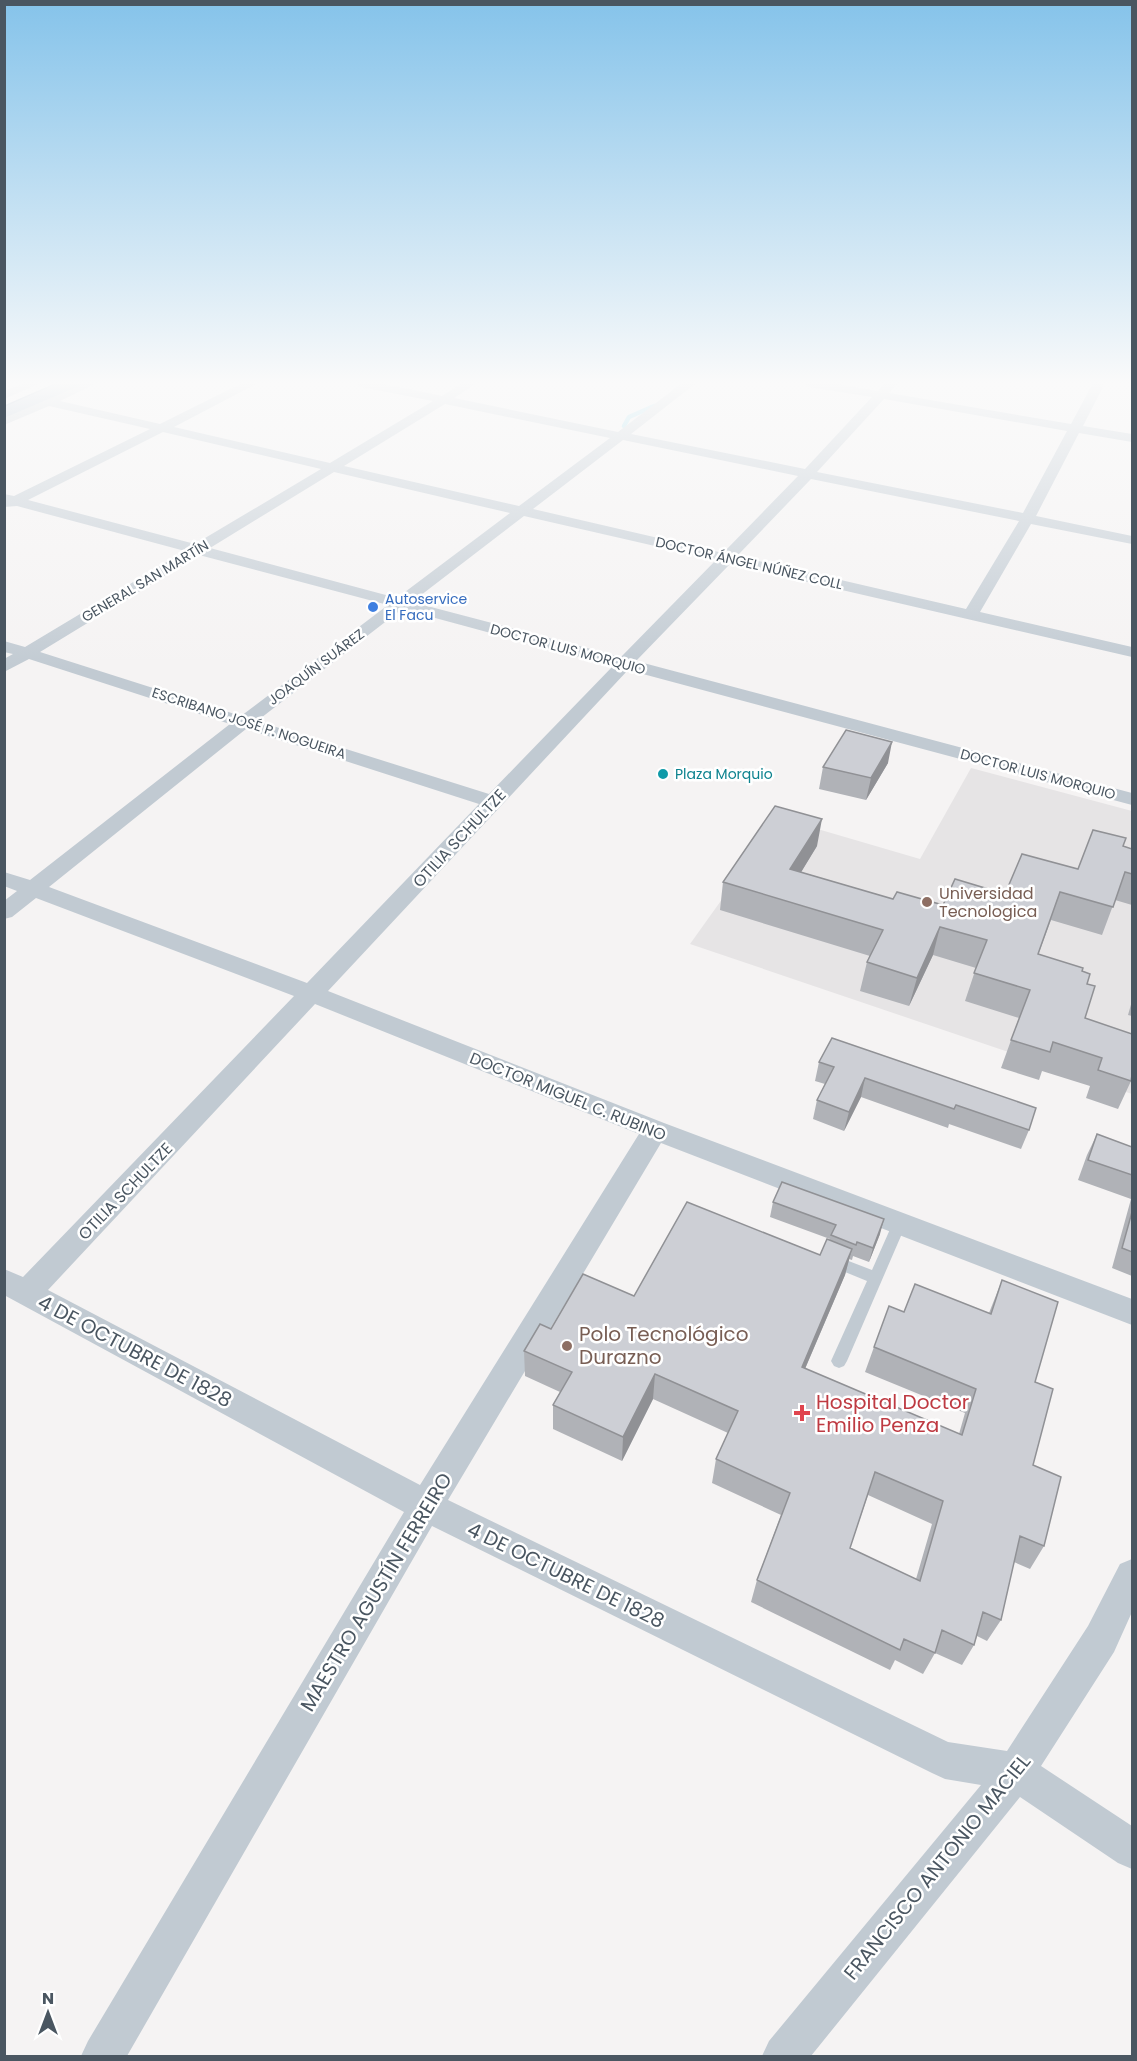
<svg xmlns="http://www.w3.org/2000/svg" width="1137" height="2061" font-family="Poppins,sans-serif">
<rect width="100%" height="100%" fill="#f5f3f3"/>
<path fill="#e6e4e5" d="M971,768L1132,811V1094L690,944L780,818L920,859Z"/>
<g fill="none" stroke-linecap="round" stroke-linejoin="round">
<path stroke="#90daee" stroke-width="4.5" d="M624,426L629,417L654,406"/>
<g stroke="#7690ad" stroke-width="3">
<path id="trunk" d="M59,383H81L79,386L4,418V407Z"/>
</g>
<path fill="#c1cad2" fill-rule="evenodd" d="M900,1216L905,1218L907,1222L847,1361L844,1366L839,1368L834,1366L831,1361L867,1281L828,1265L826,1261L828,1257L833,1255L872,1270L895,1218Z"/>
<path fill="#c1cad2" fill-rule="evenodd" d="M24,383H41L4,399V391Z
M80,383H97L60,401L160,424L242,383H258L174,427L330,463L433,401L361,387L355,383H380L442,396L462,383H477L454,398L618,432L682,383H696L631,434L805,469L872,397L809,387L803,383H832L878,391L885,383H898L889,393L1071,424L1093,383H1105L1083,426L1132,434V442L1079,433L1036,516L1132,536V544L1031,524L980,612L1132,647V657L730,564L636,661L1132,793V805L628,670L328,991L664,1123L1132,1299V1325L661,1143L448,1500L948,1742L1007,1751L1088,1626L1120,1564L1132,1559V1612L1114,1652L1041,1766L1132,1826V1869L1118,1863L1020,1797L811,2056H762L769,2041L981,1785L945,1779L932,1773L432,1526L127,2056H81L88,2041L404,1512L4,1295V1269L23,1277L294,996L36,898L12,917L4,919V901L17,891L4,886V872L30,880L230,724L29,659L4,672V659L13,654L4,652V641L25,647L185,551L17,506L4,507V494L14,496L150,429L49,406L4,425V416ZM884,399L1067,431L1023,513L817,472ZM445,404L610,438L519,506L344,466ZM163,432L321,469L195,544L28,500ZM623,440L798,476L723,553L533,509ZM334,472L510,513L397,598L210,548ZM811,479L1019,521L966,609L737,556ZM524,516L716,560L621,657L412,602ZM199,555L388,605L241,716L40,652ZM402,609L613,666L489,794L257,721ZM246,729L479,804L307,983L49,887ZM315,1004L639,1134L420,1485L48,1290Z"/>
<use href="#trunk" fill="#9fb4c9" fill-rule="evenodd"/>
</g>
<path fill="#b0b2b7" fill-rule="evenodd" d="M888,763L866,800L819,789L823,767Z
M817,846L801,872L893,899L943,905L1005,894L1078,869L1123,846L1132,849V905L1115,900L1102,935L1051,920L1038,955L1082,971L1087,984L1085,1018L1131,1081L1118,1109L1086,1098L1090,1086L1042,1071L1039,1080L1001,1068L1019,1018L965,1001L976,968L933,955L909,1006L860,991L867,962L870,956L720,910L723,882Z
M1132,1001V1016L1128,1015Z
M832,1038L1029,1130L1021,1149L949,1124L948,1128L861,1097L844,1131L813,1119L817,1100L825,1084L815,1081L819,1062Z
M1097,1134L1132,1147V1276L1112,1268L1131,1199L1078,1180L1087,1155Z
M773,1202L880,1234L869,1262L853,1256L852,1260L849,1259L845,1275L805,1369L959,1434L965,1413L865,1372L874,1347L904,1312L989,1313L1002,1280L1035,1382L1033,1465L1044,1546L1030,1569L1014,1562L1001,1620L987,1641L977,1636L974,1645L962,1665L935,1653L923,1674L895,1660L890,1670L751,1602L757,1580L781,1515L712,1483L716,1459L728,1433L653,1399L622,1461L553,1429V1405L560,1392L525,1376L524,1351L551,1329L634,1296L820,1255L830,1239L770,1217ZM868,1495L932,1524L916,1579L850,1548Z"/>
<path fill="#909195" d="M892,742L888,763L866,800L871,778Z
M822,819L817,846L786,897L790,869Z
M940,927L933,955L909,1006L917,978Z
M865,1078L861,1097L844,1131L849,1112Z
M884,1219L880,1234L869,1262L873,1248Z
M852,1249L845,1275L795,1392L802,1367Z
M655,1374L653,1399L622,1461L623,1437Z"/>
<path fill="#cdcfd5" stroke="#909195" stroke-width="1.5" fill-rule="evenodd" d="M846,730L892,742L871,778L823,767Z
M775,806L822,819L790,869L893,899L897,892L943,905L955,879L1005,894L1022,854L1078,869L1093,830L1126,838L1123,846L1132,849V874L1125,872L1113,907L1060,892L1038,954L1083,968L1082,971L1090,974L1087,984L1095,986L1085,1018L1132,1034V1075L1131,1081L1098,1070L1102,1058L1053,1042L1050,1052L1011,1040L1030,990L974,973L987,940L940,927L917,978L867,962L883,930L723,882Z
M832,1038L1036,1108L1029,1130L956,1105L954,1109L865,1078L849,1112L817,1100L834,1067L819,1062Z
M1097,1134L1132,1147V1175L1088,1160Z
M782,1182L884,1219L873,1248L857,1242L856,1245L831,1235L836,1225L773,1202Z
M687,1202L820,1255L827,1239L852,1249L802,1367L962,1435L976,1389L874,1347L889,1306L904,1312L915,1284L991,1314L1002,1280L1058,1302L1035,1382L1053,1389L1033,1465L1061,1477L1044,1546L1020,1536L1001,1620L983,1612L974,1645L942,1630L935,1653L904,1639L900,1650L757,1580L790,1493L716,1459L738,1411L655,1374L623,1437L553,1405L572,1372L524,1351L540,1324L551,1329L583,1274L634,1296ZM875,1472L943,1501L920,1581L850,1548Z
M1132,1212V1252L1122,1248Z"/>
<linearGradient id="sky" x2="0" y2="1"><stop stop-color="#85c3ea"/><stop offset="0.57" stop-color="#fafafa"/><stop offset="1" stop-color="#fafafa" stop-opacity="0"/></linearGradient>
<rect width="1137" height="672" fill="url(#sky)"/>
<circle fill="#3f7fe0" stroke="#fff" stroke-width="2" cx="373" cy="607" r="6"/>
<circle fill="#0f9aa8" stroke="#fff" stroke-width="2" cx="663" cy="774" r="6"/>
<g fill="#8d6e63" stroke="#fff" stroke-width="2">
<circle cx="927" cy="902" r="6"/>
<circle cx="567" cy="1346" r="6"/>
</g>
<path fill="#e0444e" stroke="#fff" stroke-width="2" d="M799 1404h6v6h6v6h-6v6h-6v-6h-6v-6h6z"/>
<g text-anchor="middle" stroke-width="5" stroke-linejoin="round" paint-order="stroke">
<g font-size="14" fill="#4a5661" stroke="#fff">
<text transform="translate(749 563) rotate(13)" y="5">DOCTOR ÁNGEL NÚÑEZ COLL</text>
<text transform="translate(145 581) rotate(-31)" y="5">GENERAL SAN MARTÍN</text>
<text transform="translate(568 649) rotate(15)" y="5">DOCTOR LUIS MORQUIO</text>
<text transform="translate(316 667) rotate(-37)" y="5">JOAQUÍN SUÁREZ</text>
<text transform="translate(249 723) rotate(18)" y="5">ESCRIBANO JOSÉ P. NOGUEIRA</text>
<text transform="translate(1038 774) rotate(15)" y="5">DOCTOR LUIS MORQUIO</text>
</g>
<g font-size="14" fill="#366cbe" stroke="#fff" text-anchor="start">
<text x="385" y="604">Autoservice<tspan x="385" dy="16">El Facu</tspan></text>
</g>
<g font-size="14" fill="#0d838f" stroke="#fff" text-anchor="start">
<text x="675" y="779">Plaza Morquio</text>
</g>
<g font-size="16" fill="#4a5661" stroke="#fff">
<text transform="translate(459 838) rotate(-47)" y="6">OTILIA SCHULTZE</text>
<text transform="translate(568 1096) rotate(22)" y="6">DOCTOR MIGUEL C. RUBINO</text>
<text transform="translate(125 1191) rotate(-46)" y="6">OTILIA SCHULTZE</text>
</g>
<g font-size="16" fill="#785e54" stroke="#fff" text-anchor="start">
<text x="939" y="899">Universidad<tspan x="939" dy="18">Tecnologica</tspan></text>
</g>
<g font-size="20" fill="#785e54" stroke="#fff" text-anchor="start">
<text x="579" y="1341">Polo Tecnológico<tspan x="579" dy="23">Durazno</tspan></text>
</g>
<g font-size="20" fill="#4a5661" stroke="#fff">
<text transform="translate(135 1351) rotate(28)" y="7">4 DE OCTUBRE DE 1828</text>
<text transform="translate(566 1575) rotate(26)" y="7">4 DE OCTUBRE DE 1828</text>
<text transform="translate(376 1592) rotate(-59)" y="7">MAESTRO AGUSTÍN FERREIRO</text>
<text transform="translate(937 1867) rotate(-51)" y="7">FRANCISCO ANTONIO MACIEL</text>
</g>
<g font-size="20" fill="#be3a42" stroke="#fff" text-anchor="start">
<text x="816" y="1409">Hospital Doctor<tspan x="816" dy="23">Emilio Penza</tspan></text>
</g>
</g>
<rect width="1137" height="2061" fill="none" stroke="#4a5661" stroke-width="12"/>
<g transform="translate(48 2013)" stroke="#ffffff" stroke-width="4.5" paint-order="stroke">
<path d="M0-4.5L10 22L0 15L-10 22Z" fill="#4a5661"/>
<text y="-9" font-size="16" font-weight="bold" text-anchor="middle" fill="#4a5661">N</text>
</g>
</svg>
